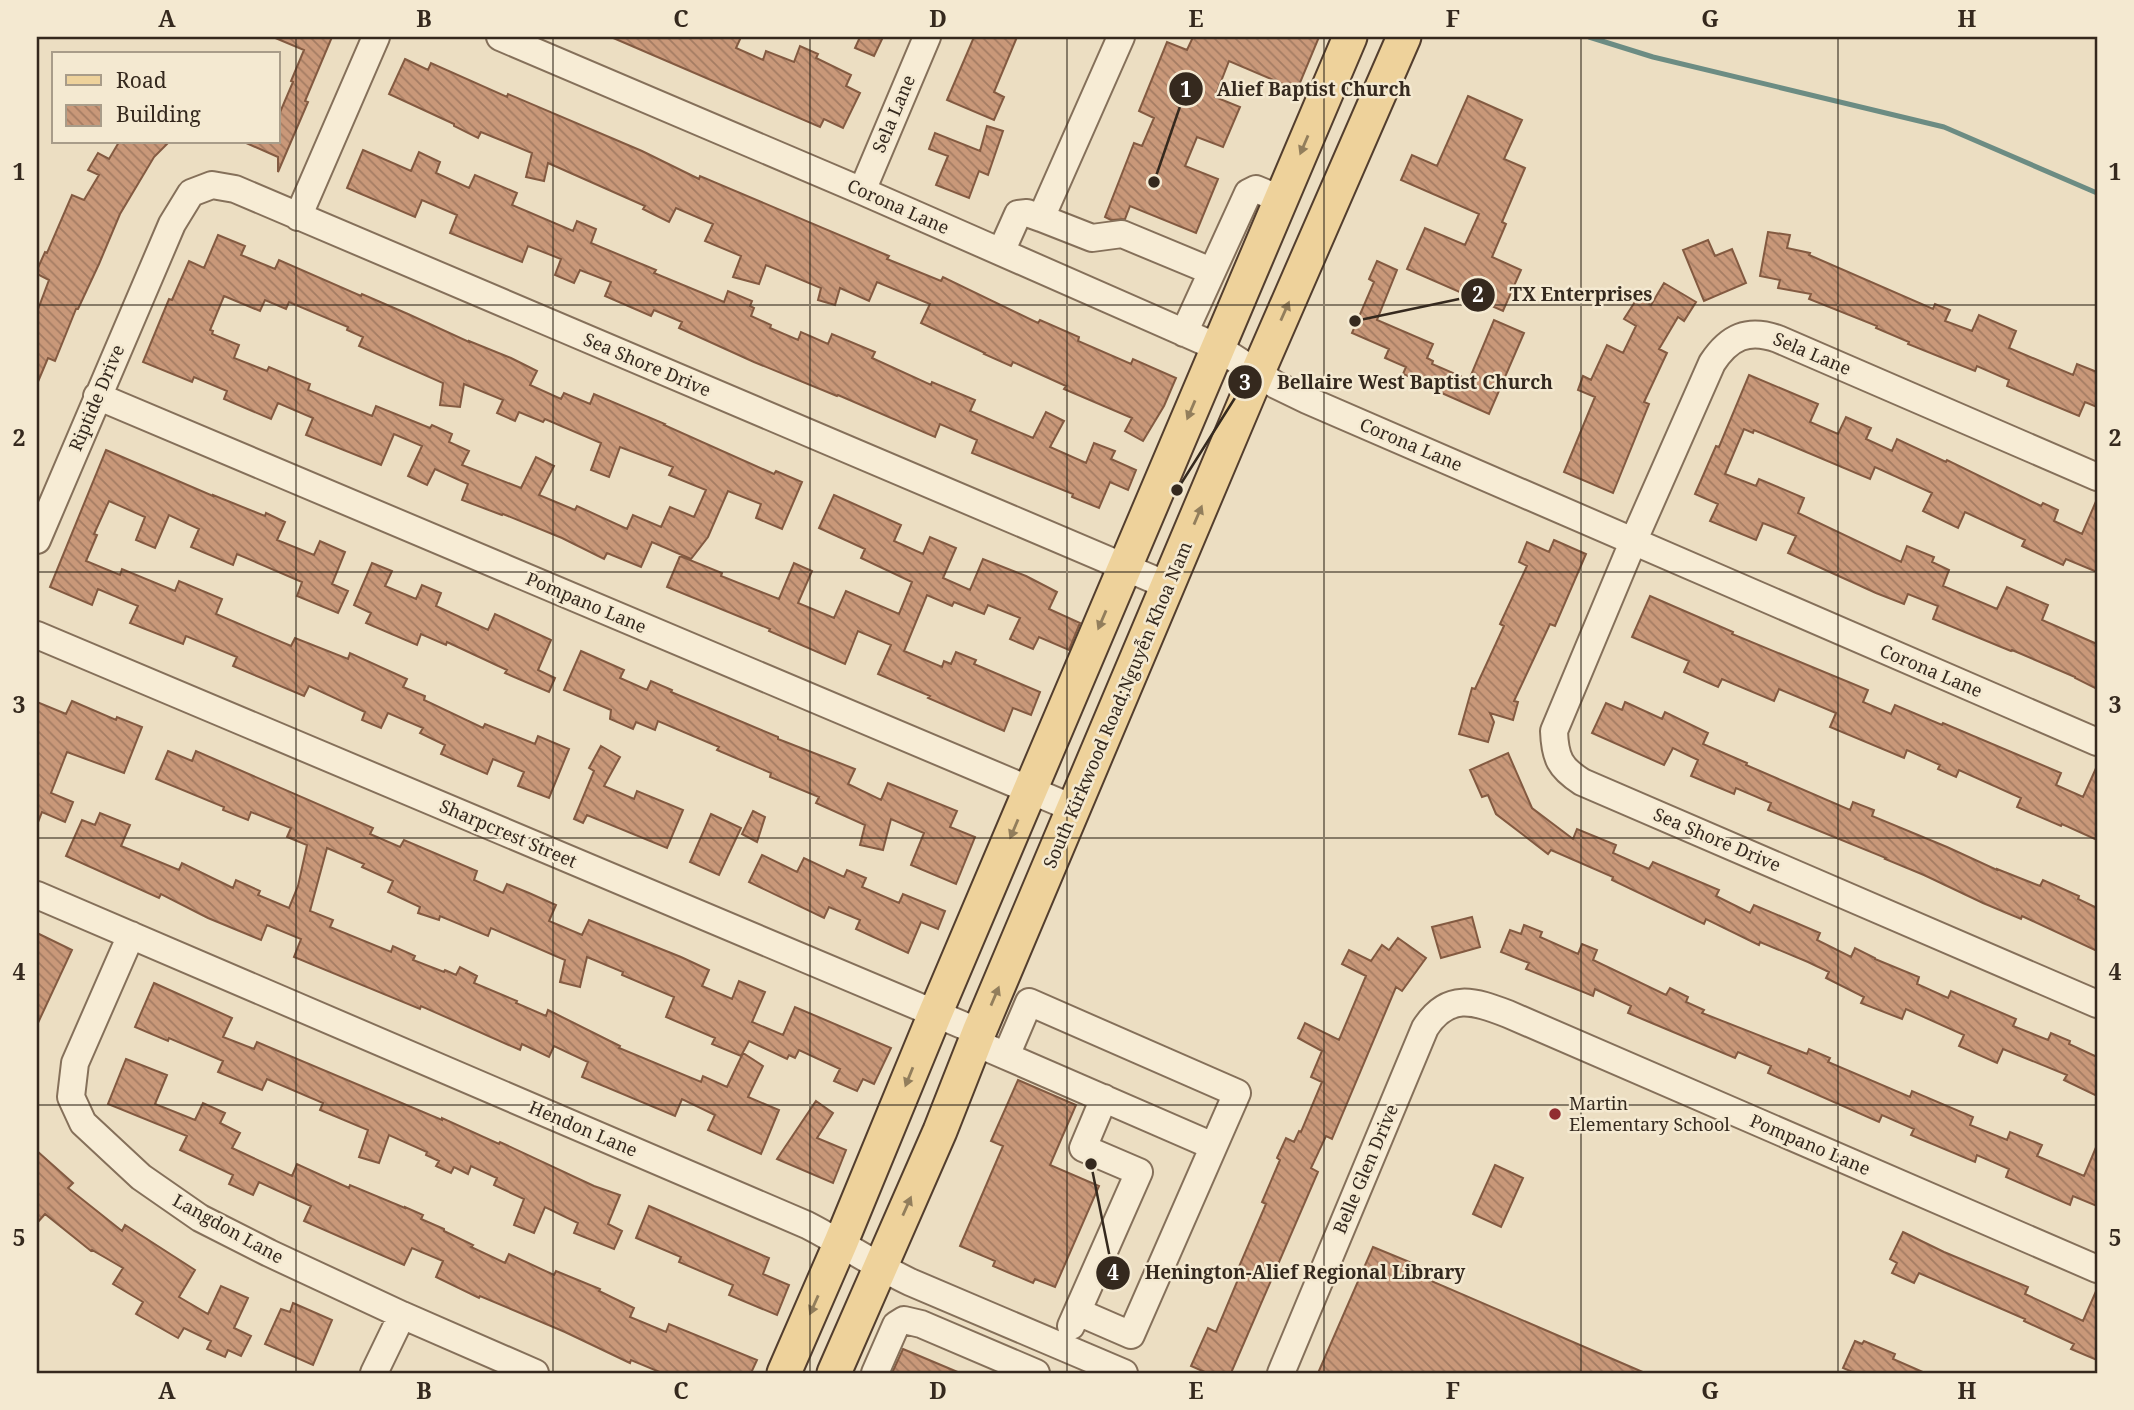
<svg xmlns="http://www.w3.org/2000/svg" width="2134" height="1410" font-family="'Noto Serif',serif">
<defs>
<pattern id="building-back-hatch" width="6" height="6" patternUnits="userSpaceOnUse" patternTransform="scale(1.75)"><rect width="6" height="6" fill="#c99879"/><path d="M-1 5l2 2M0 0l6 6M5-1l2 2" fill="none" stroke="#a47c63"/></pattern>
</defs>
<rect width="100%" height="100%" fill="#ecdec2"/>
<g fill="none" stroke-linecap="round" stroke-linejoin="round">
<path stroke="#6c8c83" stroke-width="5" d="M1589,37L1653,57L1944,127L2097,193"/>
</g>
<path fill="url(#building-back-hatch)" stroke="#835a41" stroke-width="2" fill-rule="evenodd" d="M273,37H332L305,101L308,102L278,172V157L244,142H278V117L293,82L291,81L304,50Z
M611,37H741L736,48L763,60L766,51L794,62L800,46L818,54L816,58L851,75L846,86L860,93L843,128L824,119L820,127Z
M860,37H883L874,56L855,48Z
M974,37H1017L994,92L1004,97L994,120L947,100Z
M1193,37H1319L1297,90L1229,61L1215,97L1240,107L1223,147L1197,137L1185,166L1218,179L1196,233L1130,206L1125,219L1111,220L1105,217L1134,143L1142,146L1154,118L1139,111L1167,42L1187,50Z
M405,59L428,70L431,63L507,97L508,94L642,151L699,179L700,176L889,256L887,259L941,281L943,277L1038,323L1040,320L1079,337L1078,341L1131,364L1133,359L1176,378L1164,406L1143,441L1125,431L1132,418L1064,389L1066,386L1013,362L1011,366L984,354L985,353L921,323L930,304L877,282L869,301L840,288L835,305L818,300L821,288L766,265L759,284L733,277L741,256L705,241L713,224L676,208L669,222L643,209L645,206L548,163L544,181L526,177L532,153L481,132L478,138L454,126V124L389,94Z
M1468,96L1522,120L1504,159L1525,168L1502,222L1506,224L1492,257L1521,270L1503,311L1407,269L1425,228L1465,245L1479,214L1401,180L1412,155L1437,166Z
M987,126L1003,131L988,175L979,171L969,198L936,185L948,156L929,149L935,133L980,151Z
M119,142H169L154,157L120,214L99,264L78,309H76L55,361L48,358L37,384V312L49,280L37,274V270L45,252L47,253L72,195L84,200L99,175L88,170L98,153L109,159Z
M363,150L411,171L419,152L440,162L436,173L469,188L475,175L517,193L512,205L573,231L577,221L596,229L591,243L656,270L654,273L724,302L728,291L752,301L750,306L754,308L751,316L771,325L770,328L798,340L801,332L828,344L832,334L875,352L872,358L931,385L932,382L975,400L970,411L1033,438L1046,412L1064,421L1050,447L1086,463L1094,443L1115,451L1111,459L1136,470L1128,490L1110,482L1099,508L1072,497L1073,494L972,453L977,440L940,424L935,437L838,395L837,396L754,362L679,328L682,322L654,310L651,316L605,296L611,282L580,270L574,283L555,275L561,259L528,246L522,262L450,233L457,215L422,200L415,217L347,188Z
M1768,232L1790,235L1787,248L1810,253L1809,255L1933,309L1935,304L1950,310L1945,321L1972,331L1979,315L2016,331L2009,348L2073,375L2077,364L2097,372V407L2085,402L2079,416L2007,386L2009,380L1977,366L1975,371L1908,344L1909,342L1876,328L1877,326L1809,299L1811,294L1778,288L1780,280L1760,276Z
M218,235L245,246L241,255L275,269L279,260L361,296L362,294L408,314L469,342V341L511,358L537,371L530,385L561,399L564,393L590,404L594,394L665,424L664,425L774,474L776,471L802,482L782,529L756,518L761,504L728,491L708,537L691,559L652,542L641,567L607,553L604,559L562,538L503,514L502,515L462,500L468,484L435,469L427,485L408,476L422,446L394,434L381,465L306,435L313,418L278,403L271,419L224,399L227,391L194,377L192,382L143,362L169,299L172,300L189,261L204,268ZM224,296L260,311L265,300L286,309L289,302L348,327L347,330L363,337L359,346L443,383L440,405L460,407L464,384L503,400L497,413L515,421L519,412L543,422L545,419L601,443L591,470L609,477L620,447L673,467L669,475L706,490L694,517L670,507L661,527L633,515L627,529L577,506L575,510L539,495L554,466L536,457L521,488L462,465L469,451L449,442L452,434L432,425L430,428L376,406L372,416L308,390L310,384L269,367L267,371L234,358L239,345L212,334L213,331L210,330Z
M1708,240L1715,256L1732,249L1746,283L1704,301L1683,250Z
M1377,261L1397,270L1377,320L1433,344L1427,358L1433,361L1432,364L1469,380L1494,320L1524,333L1489,414L1428,387L1429,385L1403,374L1406,367L1385,358L1389,349L1352,333L1374,282L1369,279Z
M1664,283L1696,302L1684,321L1678,317L1659,349L1667,353L1644,402L1649,404L1613,493L1564,472L1595,397L1578,390L1583,376L1591,380L1607,345L1623,353L1636,326L1624,319L1638,297L1651,305Z
M1749,375L1818,404L1810,422L1838,434L1846,417L1871,428L1866,439L1892,451L1897,439L1946,462L1947,460L2041,506L2043,503L2058,510L2054,521L2082,534L2097,499V572L2066,559L2063,565L2022,546L2025,540L1965,512L1958,528L1923,511L1932,493L1875,467L1870,479L1754,430L1753,433L1744,429L1725,474L1756,486L1759,479L1804,498L1798,513L1901,562L1907,546L1934,557L1932,562L1949,570L1943,586L1997,609L2007,587L2048,605L2042,620L2097,644V689L2075,678V677L2012,650L2011,651L1933,619L1938,606L1908,594L1904,604L1876,593L1788,553L1796,536L1763,523L1756,540L1710,521L1718,504L1695,494L1716,446L1719,447Z
M106,450L213,496V495L265,516L266,513L285,522L277,540L314,555L320,541L345,552L332,584L348,591L338,613L297,596L302,582L237,554L233,565L191,547L199,529L169,515L155,548L136,540L145,517L109,501L94,534L97,535L86,561L120,575L122,569L175,591L179,581L222,599L216,614L291,646L295,638L348,659L350,653L407,679L403,687L425,696L424,700L483,728L485,724L535,744L538,736L569,749L549,798L518,786L524,772L493,759L487,774L441,754L445,745L420,733L423,728L388,713L381,728L362,720L365,712L309,686L304,696L233,666L237,657L186,636L183,644L130,623L138,606L98,589L92,605L50,587Z
M834,495L901,525L894,541L923,554L930,537L956,548L943,578L970,590L983,559L1026,576L1057,592L1049,609L1080,623L1069,650L1039,637L1033,649L1010,639L1020,618L988,605L984,614L954,602L952,606L927,595L904,651L942,667L944,661L951,664L956,652L976,660L974,664L1040,692L1031,715L1013,708L1004,731L928,698L930,696L878,674L891,645L858,631L845,664L769,631L770,629L667,587L680,556L722,573L721,576L779,599L794,563L812,571L798,603L834,618L846,591L899,614L912,582L861,558L865,549L819,528Z
M1554,540L1586,554L1555,626L1550,624L1514,701L1518,702L1513,720L1490,713L1494,722L1488,742L1459,734L1472,688L1475,689L1504,626L1500,624L1527,566L1519,562L1527,542L1549,552Z
M372,563L392,571L385,586L416,599L422,585L441,593L436,606L488,630L495,614L551,640L538,670L555,678L549,692L505,673L507,670L447,642L446,645L421,634L417,645L366,623L371,613L354,605Z
M1650,596L1733,632L1732,634L1868,690L1863,702L1891,714L1895,705L1942,725L1943,723L2061,773L2056,785L2083,797L2097,766V840L2062,824L2061,826L2017,807L2021,798L1959,770L1956,777L1938,769L1940,765L1907,750L1904,758L1830,727L1836,713L1779,689L1774,701L1722,679L1718,687L1684,672L1689,661L1632,637Z
M581,651L624,670L620,678L647,690L651,681L672,690L671,692L778,737V739L855,769L848,784L881,800L888,783L957,811L950,827L975,837L956,884L911,865L924,833L891,819L883,850L860,845L865,825L816,803L819,797L770,777L771,773L717,750L719,747L658,721L655,730L636,722L633,729L610,719L611,710L564,690Z
M72,701L116,720L117,717L142,727L124,773L67,752L51,793L73,802L65,822L42,812L37,825V702L66,714Z
M1625,702L1662,719L1665,712L1708,733L1703,744L1747,763L1746,765L1850,810L1853,802L1874,810L1872,816L1947,847L1997,870V869L2040,886L2043,880L2079,896L2078,899L2097,908V951L2022,916L2021,919L1983,903L1924,875L1885,859L1886,858L1768,810L1771,803L1736,788L1734,794L1691,776L1698,760L1673,748L1664,765L1592,733L1606,703L1622,710Z
M601,746L620,757L604,786L634,799L637,791L683,810L667,848L587,815L583,823L574,819L594,771L589,768Z
M168,751L192,761L196,751L373,828L370,834L400,847L404,840L477,871L474,880L503,893L507,884L529,893L556,905L549,921L582,935L589,920L681,957L709,970L702,986L732,999L739,981L765,992L752,1022L783,1035L795,1007L891,1048L874,1084L863,1079L857,1091L834,1081L840,1069L799,1050L795,1058L789,1055L787,1059L749,1041L741,1056L712,1044L715,1038L666,1017L674,997L622,975L623,972L587,957L580,987L560,982L565,960L491,928L488,936L440,916L439,920L418,913L420,907L388,892L393,881L362,867L364,864L327,848L310,911L333,920L330,927L391,952L393,946L415,956L413,960L444,972L445,970L456,975L460,967L477,976L474,983L517,1001L516,1003L546,1016L548,1010L620,1046L619,1048L701,1082L703,1076L727,1087L743,1053L763,1066L748,1097L779,1110L761,1154L708,1130L715,1115L682,1099L675,1116L582,1077L588,1062L554,1046L549,1057L522,1044L520,1050L421,1006L420,1009L294,957L301,939L267,925L261,940L208,918L161,894L159,898L66,856L82,820L95,825L100,813L130,825L121,846L179,870L182,863L233,888L236,880L260,891L258,895L289,908L298,886L307,845L287,837L291,828L251,812L248,820L223,810L224,807L156,779Z
M1508,753L1532,808L1573,839L1577,829L1616,845L1613,853L1649,869L1653,862L1719,890L1716,896L1750,913L1754,905L1820,933L1817,940L1851,957L1855,948L1875,958V959L1919,977L1917,984L1948,998L1951,991L2016,1019L2013,1026L2048,1040L2051,1033L2070,1041L2069,1044L2097,1057V1096L2064,1080L2067,1075L2003,1049L1997,1063L1959,1046L1964,1035L1906,1009L1902,1019L1861,1003L1864,997L1826,978L1829,972L1808,962L1760,942L1759,945L1706,919L1704,924L1612,880L1613,877L1551,850L1548,854L1496,814L1488,795L1482,797L1470,770Z
M753,811L765,817L757,842L742,834Z
M711,814L741,828L719,875L690,862Z
M762,855L797,872L804,858L844,877L847,870L866,878L862,887L899,903L903,894L945,911L938,929L921,922L908,953L856,929L860,920L829,907L824,918L749,882Z
M1472,917L1480,947L1441,958L1432,927Z
M1524,925L1542,932L1540,937L1578,954L1582,944L1597,950L1593,960L1666,995L1670,988L1688,997L1686,1002L1704,1010L1702,1013L1807,1054L1809,1049L1830,1058L1828,1062L1910,1097L1912,1091L1973,1117L1970,1125L2007,1140L2010,1132L2042,1145L2037,1156L2084,1176L2097,1145V1206L2073,1196L2070,1205L2006,1177L2009,1169L1977,1155L1975,1162L1911,1135L1914,1129L1882,1115L1879,1122L1768,1073L1771,1066L1738,1052L1735,1058L1647,1021L1628,1013L1631,1006L1595,989L1593,996L1526,969L1529,963L1501,952L1510,930L1521,934Z
M37,933L72,950L37,1025Z
M1398,938L1426,958L1402,991L1396,987L1332,1139L1326,1136L1311,1168L1318,1172L1231,1373H1207L1191,1366L1208,1328L1216,1332L1242,1270L1238,1269L1266,1204L1262,1202L1280,1160L1277,1158L1286,1138L1294,1142L1299,1131L1301,1132L1322,1082L1311,1077L1322,1051L1298,1038L1305,1023L1339,1040L1366,976L1342,964L1349,950L1371,961L1382,945L1389,950Z
M154,983L232,1018L223,1037L254,1049L257,1042L442,1120V1118L499,1144L500,1142L594,1186L620,1195L608,1224L622,1231L614,1249L574,1233L578,1223L545,1207L534,1233L514,1225L524,1199L494,1185L497,1178L471,1166L468,1174L454,1167L451,1173L436,1166L439,1161L426,1155L427,1152L389,1135L379,1163L359,1157L368,1130L320,1110L323,1103L267,1079L262,1090L218,1072L223,1061L169,1038L168,1041L135,1027Z
M126,1059L167,1075L155,1104L195,1120L203,1103L225,1113L220,1123L240,1133L232,1148L292,1176L297,1164L349,1188L350,1185L405,1208V1207L423,1215L421,1219L444,1229V1231L473,1245L471,1247L505,1263L509,1254L554,1275L556,1271L600,1289L599,1291L634,1308L630,1317L666,1332L669,1324L757,1360L751,1373H662L631,1360L630,1363L565,1332L480,1296L479,1298L436,1277L443,1261L412,1248L404,1265L304,1221L311,1206L259,1182L253,1195L229,1184L233,1175L180,1150L187,1136L108,1104Z
M1018,1080L1076,1105L1050,1165L1099,1186L1055,1287L1035,1279L1033,1283L993,1266L995,1261L960,1246L1003,1146L991,1141Z
M816,1101L833,1113L817,1138L846,1150L833,1183L777,1159Z
M37,1151L73,1183L68,1188L122,1231L125,1225L195,1270L179,1297L208,1314L221,1286L248,1298L234,1328L251,1336L241,1356L228,1350L225,1357L207,1349L211,1341L184,1328L178,1338L136,1314L143,1302L113,1284L123,1268L92,1250L91,1251L45,1214L37,1223Z
M1495,1165L1523,1178L1501,1227L1473,1214Z
M649,1206L769,1258L763,1274L789,1285L777,1315L729,1295L733,1285L679,1262L681,1257L636,1238Z
M1903,1232L1944,1252L2028,1287L2025,1294L2083,1321L2097,1289V1360L2071,1349L2074,1344L2024,1321L2025,1319L1919,1273L1914,1283L1892,1273L1897,1263L1890,1259Z
M1373,1247L1412,1263L1408,1271L1645,1373H1318Z
M293,1303L332,1320L313,1365L265,1344L281,1309L290,1312Z
M1855,1341L1862,1344L1864,1341L1895,1354L1893,1359L1925,1373H1855L1843,1368Z
M903,1349L960,1373H892Z"/>
<g fill="none" stroke-linecap="round" stroke-linejoin="round">
<g stroke="#85705a" stroke-width="30">
<path id="minor" d="M500,37L862,191L1217,347L1276,385L1307,400L2097,742
M1121,37L1041,218L1092,238L1122,234L1211,271
M862,191L927,37
M298,217L376,37
M1001,252L1018,214L1027,213L1041,218
M1184,333L1248,193L1256,189L1280,199
M97,396L1075,809
M2097,477L1778,339C1748,328 1729,337 1712,363L1633,542L1554,731C1555,758 1560,768 1582,782L2097,1004
M37,540L172,224L191,193L212,185L235,189L1169,586
M37,635L979,1032
M37,895L807,1225C842,1243 874,1265 910,1282L1124,1373
M131,935L75,1063L71,1097L83,1123L141,1177L200,1218L269,1253L402,1315L535,1373
M990,1049L1213,1146
M1006,1056L1029,1002L1237,1093L1131,1335L1078,1312
M1071,1326L1139,1172L1083,1148L1104,1098
M374,1373L402,1315
M875,1373L896,1325L904,1320L921,1324L1036,1373
M1281,1373L1425,1028C1448,992 1474,1001 1508,1014L2097,1269"/>
</g>
<g stroke="#533e2e" stroke-width="37">
<path id="major" d="M784,1373L841,1242L935,1014L1350,37
M834,1373L940,1131L979,1032L1257,374L1404,37"/>
</g>
<use href="#minor" stroke="#f7ecd5" stroke-width="26"/>
<use href="#major" stroke="#eed29b" stroke-width="33"/>
</g>
<defs><path id="oneway-solid" d="M-6-.8H1V-3.2L6.5 0L1 3.2V.8H-6Z" transform="scale(1.75)"/></defs>
<g fill="#927e5c">
<use href="#oneway-solid" transform="translate(1304 145) rotate(113)"/>
<use href="#oneway-solid" transform="translate(1285 311) rotate(-66)"/>
<use href="#oneway-solid" transform="translate(1191 410) rotate(113)"/>
<use href="#oneway-solid" transform="translate(1198 515) rotate(-67)"/>
<use href="#oneway-solid" transform="translate(1102 620) rotate(113)"/>
<use href="#oneway-solid" transform="translate(1014 829) rotate(113)"/>
<use href="#oneway-solid" transform="translate(995 996) rotate(-67)"/>
<use href="#oneway-solid" transform="translate(909 1077) rotate(112)"/>
<use href="#oneway-solid" transform="translate(907 1206) rotate(-66)"/>
<use href="#oneway-solid" transform="translate(814 1305) rotate(114)"/>
</g>
<path fill="none" stroke="#35291e" stroke-width="2" stroke-opacity="0.55" d="M296,37V1373M553,37V1373M810,37V1373M1067,37V1373M1324,37V1373M1581,37V1373M1838,37V1373M37,305H2097M37,572H2097M37,838H2097M37,1105H2097"/>
<circle fill="#912d30" stroke="#f4e9d1" stroke-width="2.5" cx="1555" cy="1114" r="7"/>
<g text-anchor="middle" stroke-width="5" stroke-linejoin="round" paint-order="stroke">
<g font-size="18" fill="#35291e" stroke="#f4e9d1">
<text transform="translate(894 114) rotate(-67)" y="6">Sela Lane</text>
<text transform="translate(898 207) rotate(24)" y="6">Corona Lane</text>
<text transform="translate(1812 354) rotate(23)" y="6">Sela Lane</text>
<text transform="translate(647 365) rotate(23)" y="6">Sea Shore Drive</text>
<text transform="translate(97 398) rotate(-67)" y="6">Riptide Drive</text>
<text transform="translate(1411 445) rotate(23)" y="6">Corona Lane</text>
<text transform="translate(586 603) rotate(23)" y="6">Pompano Lane</text>
<text transform="translate(1931 671) rotate(23)" y="6">Corona Lane</text>
<text transform="translate(1118 705) rotate(-67)" y="6">South Kirkwood Road;Nguyễn Khoa Nam</text>
<text transform="translate(508 834) rotate(23)" y="6">Sharpcrest Street</text>
<text transform="translate(1717 840) rotate(23)" y="6">Sea Shore Drive</text>
<text transform="translate(583 1129) rotate(23)" y="6">Hendon Lane</text>
<text transform="translate(1810 1145) rotate(23)" y="6">Pompano Lane</text>
<text transform="translate(1366 1169) rotate(-67)" y="6">Belle Glen Drive</text>
<text transform="translate(228 1229) rotate(29)" y="6">Langdon Lane</text>
</g>
<g font-size="18" fill="#35291e" stroke="#f4e9d1" text-anchor="start">
<text x="1569" y="1110">Martin<tspan x="1569" dy="21">Elementary School</tspan></text>
</g>
</g>
<path fill="none" stroke="#35291e" stroke-width="2.5" d="M1154 182L1186 89M1355 321L1478 295M1177 490L1245 382M1091 1164L1113 1273"/>
<g fill="#35291e" stroke="#f4e9d1" stroke-width="2.5">
<circle cx="1154" cy="182" r="7"/>
<circle cx="1355" cy="321" r="7"/>
<circle cx="1177" cy="490" r="7"/>
<circle cx="1091" cy="1164" r="7"/>
<circle cx="1186" cy="89" r="18"/>
<circle cx="1478" cy="295" r="18"/>
<circle cx="1245" cy="382" r="18"/>
<circle cx="1113" cy="1273" r="18"/>
</g>
<g font-size="21" text-anchor="middle" font-weight="bold" fill="#fff">
<text x="1186" y="97">1</text>
<text x="1478" y="302">2</text>
<text x="1245" y="390">3</text>
<text x="1113" y="1280">4</text>
</g>
<g font-size="19" text-anchor="middle" font-weight="bold" fill="#35291e" stroke="#f4e9d1" stroke-width="5" stroke-linejoin="round" paint-order="stroke">
<text x="1314" y="96">Alief Baptist Church</text>
<text x="1581" y="301">TX Enterprises</text>
<text x="1415" y="389">Bellaire West Baptist Church</text>
<text x="1305" y="1279">Henington-Alief Regional Library</text>
</g>
<rect width="2134" height="1410" fill="none" stroke="#f4e9d1" stroke-width="77"/>
<rect x="52" y="52" width="228" height="91" fill="#f4e9d1" stroke="#a89c89" stroke-width="2"/>
<rect x="66" y="75" width="35" height="10" fill="#eed29b" stroke="#a89c89" stroke-width="2"/>
<text x="116" y="88" font-size="21" fill="#35291e">Road</text>
<rect x="66" y="105" width="35" height="21" fill="url(#building-back-hatch)" stroke="#a89c89" stroke-width="2"/>
<text x="116" y="122" font-size="21" fill="#35291e">Building</text>
<rect x="38" y="38" width="2058" height="1334" fill="none" stroke="#35291e" stroke-width="2.5"/>
<g font-size="23" text-anchor="middle" font-weight="bold" fill="#35291e">
<text x="167" y="27">A</text>
<text x="424" y="27">B</text>
<text x="681" y="27">C</text>
<text x="938" y="27">D</text>
<text x="1196" y="27">E</text>
<text x="1453" y="27">F</text>
<text x="1710" y="27">G</text>
<text x="1967" y="27">H</text>
<text x="19" y="180">1</text>
<text x="2115" y="180">1</text>
<text x="19" y="446">2</text>
<text x="2115" y="446">2</text>
<text x="19" y="713">3</text>
<text x="2115" y="713">3</text>
<text x="19" y="980">4</text>
<text x="2115" y="980">4</text>
<text x="19" y="1246">5</text>
<text x="2115" y="1246">5</text>
<text x="167" y="1399">A</text>
<text x="424" y="1399">B</text>
<text x="681" y="1399">C</text>
<text x="938" y="1399">D</text>
<text x="1196" y="1399">E</text>
<text x="1453" y="1399">F</text>
<text x="1710" y="1399">G</text>
<text x="1967" y="1399">H</text>
</g>
</svg>
